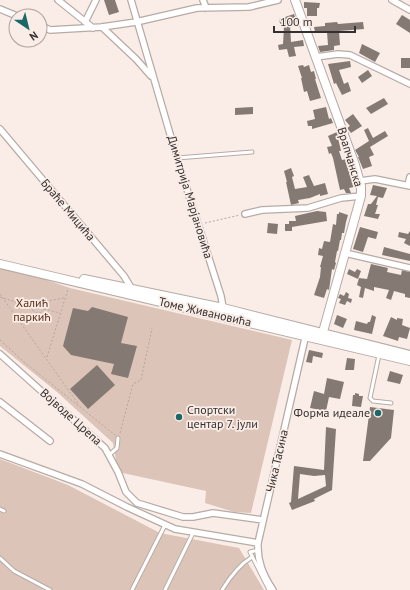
<svg xmlns="http://www.w3.org/2000/svg" width="410" height="590" font-family="'PT Sans',sans-serif">
<rect width="100%" height="100%" fill="#faede7"/>
<path fill="#ddc4b8" d="M0,264L70,288L292,340L251,513L234,512L205,503L206,491L118,472L113,443L57,392L0,346Z
M0,459L68,485L160,533L239,548L264,590H0Z"/>
<path fill="#847973" fill-rule="evenodd" d="M104,0H115L119,12L109,15Z
M304,2L320,3L319,8H317V16H307V8H304Z
M294,14L297,22L290,24L291,42L303,40L304,46L294,47L296,56L289,57L287,49L279,50L278,45L283,44L284,27H281L279,19Z
M402,15L410,20V33L396,24Z
M337,22L338,24L363,22L364,29L339,31L340,45L334,46V50L320,52L318,46L328,45L327,32H315L314,27L325,26V23Z
M362,44L380,53L375,62L359,53Z
M401,58H410V68H401Z
M350,61L351,67L339,70L344,84L348,82L351,91L342,95L336,83L334,84L328,64Z
M303,65L304,67L309,65L311,72L314,71L316,79H315L321,98L310,101L307,91L304,92L301,78H302L298,66Z
M368,70L372,76L362,83L358,77Z
M384,98L388,104L371,114L366,108Z
M253,107V114L235,115V108Z
M326,107L329,119L331,118L333,123L312,129V126H308L307,121L315,119L313,110Z
M353,114L362,126L351,133L347,128L350,126L345,120Z
M368,128L373,138L385,131L388,136L370,147L374,155L369,157L372,166L363,169L358,157H359L355,150L369,141L364,130Z
M337,132L339,138H338L341,151H339L342,160L347,159L354,187L349,188L351,193H346L344,189L340,190L333,158L331,153L329,154L327,147L332,146L328,136Z
M291,168L294,176L292,177L295,189L307,187L303,177L309,175L314,186L325,183L328,194L320,196V194L310,198L298,200L299,203L291,205L286,182H287L284,171Z
M373,185L387,188L383,198L378,197L376,205H378L375,214H380L378,219L364,216L368,204H371L377,196L370,195Z
M317,211L326,212L327,221L292,227V231H285V224H289V221H296L295,216Z
M339,212L348,215L346,222L344,233H342L341,240H340L338,251H337L335,262L336,263L334,270L332,269L329,290L327,289L324,298L314,295L320,277L321,267H320L323,256L318,255L319,248L322,249L324,241L330,242L333,224L336,225L337,214H339Z
M268,223L278,224L277,234L267,233Z
M360,227L378,232L376,239L368,237L363,252L353,249Z
M410,231V246L404,243L406,239L398,237L399,232L408,234Z
M384,247L410,254V261L382,255Z
M371,264L388,268L387,272L401,275L402,270L410,272V298L405,297V294L394,291L391,300L386,298L389,290L374,287V291L365,288L363,298L359,297L361,287L357,285L359,278L367,279Z
M349,269L355,272L357,269L361,271L358,279L347,274Z
M346,292L349,294L348,298L352,299L351,303L347,301L345,305L339,303L341,299L338,298L340,294L344,296Z
M92,307L128,317L121,343L137,346L128,378L111,374L114,364L71,355L63,346L73,308L88,311Z
M337,315L347,319L343,328L334,324Z
M372,315L376,317L372,334L354,330L356,321L367,324L368,322H370Z
M391,317L397,320V318L403,319L402,325L410,328L407,339L399,337L398,341L383,336Z
M309,350L323,353L322,358L313,356L312,363L306,362Z
M347,358L355,359L354,370H345Z
M97,365L115,385L88,409L70,389Z
M390,371L403,375L400,384L387,381Z
M327,378L344,382L340,399L329,397L326,411L310,408L314,391L324,394Z
M355,393L359,394V396H363L361,407L352,406L353,395H355Z
M370,407L394,410L391,438L370,461H363Z
M326,427L336,429L332,490L314,499L315,501L292,510L289,503L291,502L294,466L324,470ZM300,474L314,476L325,475L326,486L298,499Z"/>
<g fill="none" stroke-linecap="round" stroke-linejoin="round">
<g stroke="#b7aba5" stroke-width="5">
<path id="lane" d="M177,158L252,152
M379,355L370,398L373,401L391,403
M109,455L117,448L118,438
M0,509L4,511
M258,551H254L250,552L269,590
M0,558L14,571L50,590
M132,590L165,525
M165,590L193,533
M222,590C230,577 239,565 252,557"/>
</g>
<g stroke="#b7aba5" stroke-width="8">
<path id="street" d="M58,0L93,28
M131,0L177,158L221,296L223,308L220,316
M203,0L206,8
M392,0L410,10
M0,9L17,16
M85,22L96,0
M40,25L50,30L102,27L136,22L197,8L249,7L278,0
M102,27L136,59L151,76
M316,57L338,54L350,55L410,84
M0,129L124,276L130,286L129,290
M360,181L375,179L410,186
M408,185L410,177
M245,214L262,210L308,208L341,198L361,196
M345,253L410,268
M0,354L105,448L118,472L126,492L137,503L183,517H193L213,513L263,520
M0,402L50,441
M0,454L82,484L127,507L175,529L258,543
M273,590C263,575 257,561 258,543L306,334"/>
</g>
<g stroke="#b7aba5" stroke-width="10">
<path id="secondary" d="M295,0L355,165L361,186V196L321,339
M0,264L410,361
M84,279L223,308L410,355"/>
</g>
<path stroke="#b2a8a3" stroke-width="1" stroke-dasharray="2 2" stroke-linecap="butt" d="M205,223L240,215
M0,294L79,405
M0,297L31,307
M32 307a6 6 0 1 1 12 0a6 6 0 1 1-12 0Z
M42,302L64,298
M44,309L60,313
M0,340L24,362L115,435
M47,357L68,289
M120,433L133,384L141,380L152,328"/>
<use href="#lane" stroke="#fff" stroke-width="3"/>
<use href="#street" stroke="#fff" stroke-width="5.5"/>
<use href="#secondary" stroke="#fff" stroke-width="8"/>
</g>
<g fill="#1b6869" stroke="#faede7" stroke-width="1.5">
<circle cx="378" cy="413" r="4"/>
<circle cx="179" cy="417" r="4"/>
</g>
<g text-anchor="middle" stroke-width="3.5" stroke-linejoin="round" paint-order="stroke">
<g font-size="12" fill="#35302e" stroke="#faede7">
<text transform="translate(350 157) rotate(73)" y="4">Врапчанска</text>
<text transform="translate(190 197) rotate(73)" y="4">Димитрија Марјановића</text>
<text transform="translate(68 210) rotate(50)" y="4">Браће Мицића</text>
<text transform="translate(205 312) rotate(13)" y="4">Томе Живановића</text>
<text transform="translate(71 417) rotate(42)" y="4">Војводе Црепа</text>
<text transform="translate(277 461) rotate(-77)" y="4">Чика Тасина</text>
</g>
<g font-size="12" fill="#582b13" stroke="#faede7">
<text x="32" y="307">Халић<tspan x="32" dy="14">паркић</tspan></text>
</g>
<g font-size="12" fill="#35302e" stroke="#faede7" text-anchor="start">
<text x="187" y="414">Спортски<tspan x="187" dy="14">центар 7. јули</tspan></text>
<text x="370" y="417" text-anchor="end">Форма идеале</text>
</g>
</g>
<g transform="translate(28 28) rotate(145)"><circle r="19" fill="#faede7" stroke="#aba19d"/>
<path d="M0-3L7 15L0 10L-7 15Z" fill="#1b6869"/>
<text y="-6" font-size="11" font-weight="bold" text-anchor="middle" fill="#35302e">N</text>
</g>
<path d="M274 26v6h81v-6" fill="none" stroke="#35302e" stroke-width="2"/>
<text x="280" y="26" font-size="12" fill="#35302e" stroke="#faede7" stroke-width="3" paint-order="stroke">100 m</text>
</svg>
